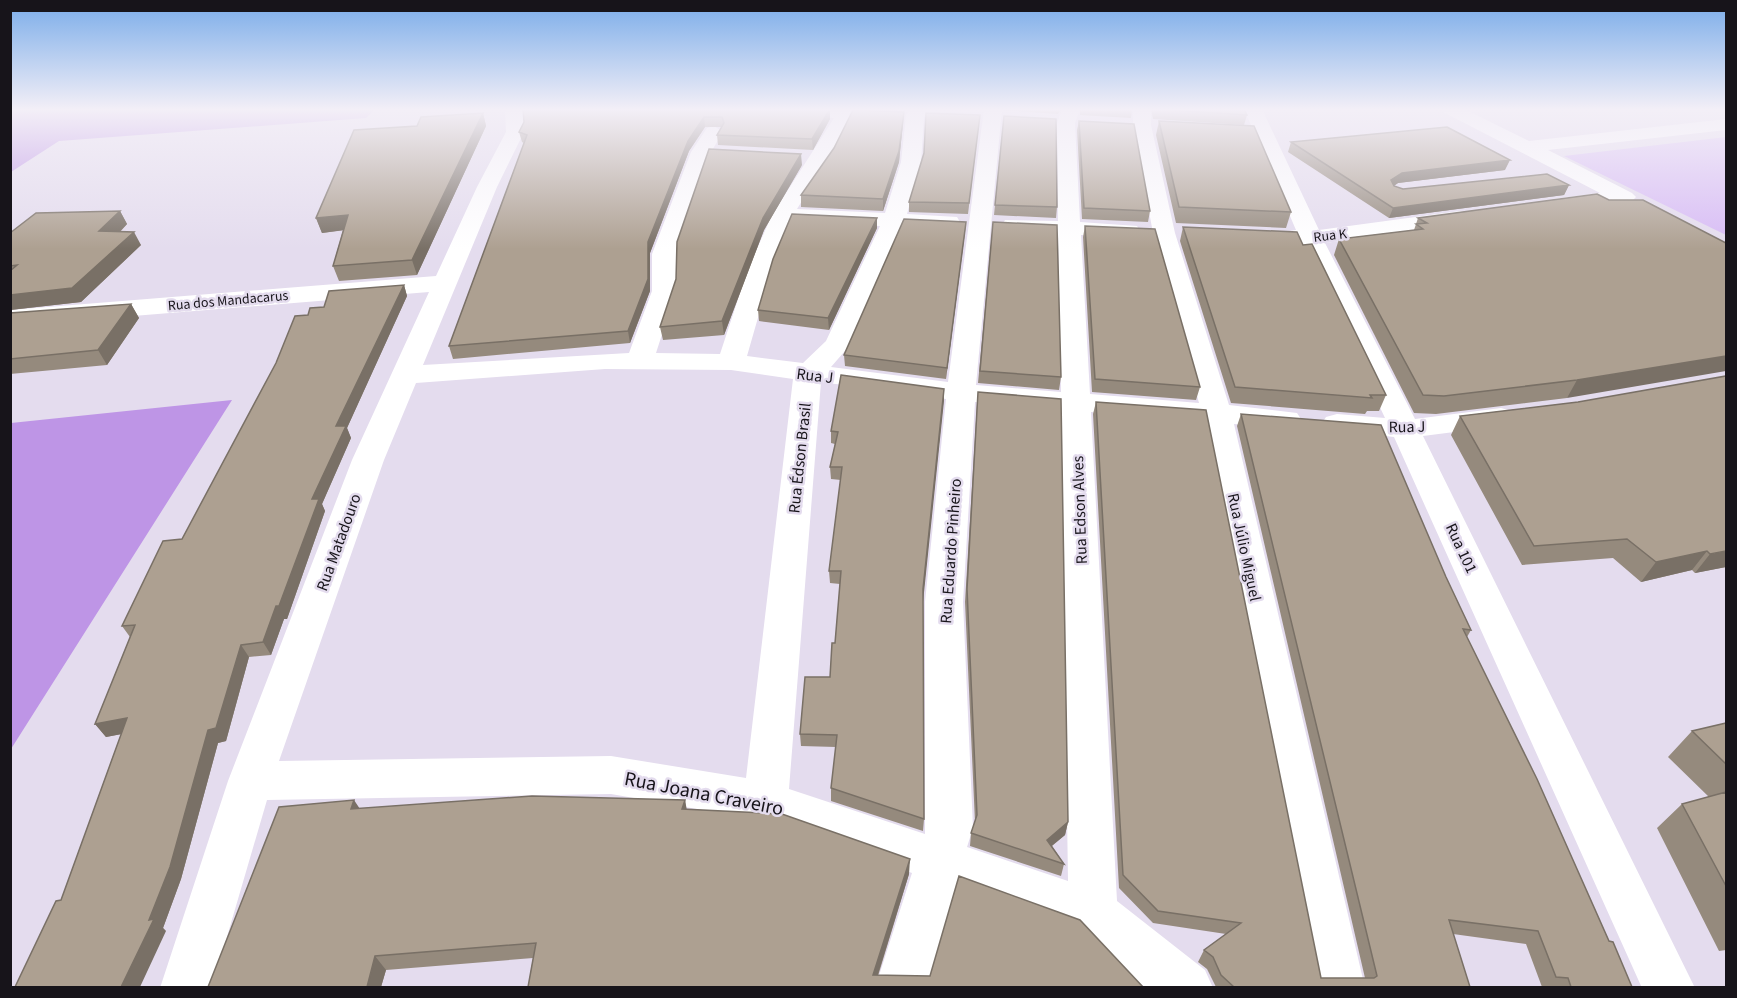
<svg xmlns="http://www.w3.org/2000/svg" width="1737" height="998" font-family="'Source Sans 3',sans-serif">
<rect width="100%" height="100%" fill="#e4dcee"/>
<path fill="#d7bbf5" d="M1726,137V235L1564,156Z"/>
<path fill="#be95e6" d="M11,109H375L366,118L59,141L11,172Z
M232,400L11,749V423Z"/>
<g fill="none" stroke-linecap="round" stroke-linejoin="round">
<path fill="#fff" fill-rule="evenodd" d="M505,109H523L524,132L497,187L423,365L629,353L652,291V254L691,152L707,128L714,126L723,132L711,152L676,254V291L656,353L720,354L748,269L772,215L834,118L751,114L742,109L902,111L905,115L902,119L896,120L852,119L797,209L885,213L901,162L906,115L912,109H932L924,117L921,162L907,214L957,217L960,222L957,227H902L851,344L831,367L948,382L984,109H1002L976,385L1061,392L1058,234L1005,230L1002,225L1005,220L1058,221L1057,123L1062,109H1080L1075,123L1080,222L1137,226L1140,231L1137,236L1081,235L1090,394L1199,403L1153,233L1133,125V109H1151V125L1175,233L1229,405L1297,413L1301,419L1297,425L1286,428L1234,424L1365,988H1313L1204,421L1091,412L1117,901L1205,970L1213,988H1146L1077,932L956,888L927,988H875L912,873L766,821L611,794L267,800L212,988H160L228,781L352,460L429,292L10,326V310L436,276L477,187L506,132ZM791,222L880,226L826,341L803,363L747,356L772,269ZM605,369L731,370L793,379L746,778L611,756L279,761L384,460L416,383ZM821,382L946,399L925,602V834L789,789ZM975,402L1061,409L1068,881L967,847L973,828L963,602Z
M1244,109H1262L1319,230L1460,211L1468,213L1471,218L1468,223L1460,225L1325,243L1415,419L1501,408L1512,411L1516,417L1512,423L1501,426L1423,436L1695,988H1642L1394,437L1326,429L1322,423L1326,417L1337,414L1385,418L1303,244L1283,242L1280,237L1283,232L1296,230Z
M1442,109H1464L1529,141L1726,119V130L1548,150L1632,193L1636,197L1632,201L1625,203L1562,210L1554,209L1551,204L1554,199L1600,193L1445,113Z"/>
</g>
<path fill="#958a7d" d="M523,109L830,119L813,150L718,145L717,135L722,127H705L689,151L650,253V291L630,343L453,359L449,346L524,143L522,142L519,132L524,122Z
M1003,109H1061L1058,114L1004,110Z
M1080,109H1132L1131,118L1080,115Z
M1151,109H1244L1247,115L1244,125L1153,119Z
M483,113L486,126L417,275L339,281L333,266L343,230L322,233L316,218L417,126Z
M980,115L968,214L909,212V202Z
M1004,116L1057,207L1056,218L994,215Z
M1079,121L1150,211L1148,222L1082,219L1077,130Z
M1159,121L1291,212L1286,228L1176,223L1156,135Z
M903,122L899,162L883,211L801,207V195Z
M1291,142L1505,170L1398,183L1394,186L1403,189L1569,185L1564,195L1389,218L1288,152Z
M802,165L764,230L724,335L663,340L660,327Z
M1609,200L1726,243L1567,398L1436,414L1414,413L1334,255L1339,239L1414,230L1418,218Z
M120,211L127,224L120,232L141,245L81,302L10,310V233Z
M877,218V228L829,330L759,321L758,310Z
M966,222L946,379L845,366L844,355Z
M993,222L1061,377L1059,390L978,383Z
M1085,226L1200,387L1196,400L1092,392L1083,237Z
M1183,227L1303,245L1386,395L1379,411H1367L1365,414L1231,403L1180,241Z
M404,285L407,296L347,428L351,438L322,504L325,511L287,619H284L271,655L249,657L226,741L218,743L181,879L163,928L166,931L61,900L121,734L106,737L95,724L130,637L122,626L182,539L308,315L324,307Z
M131,304L139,318L107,365L10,374V313Z
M944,389L923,595L924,819L923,831L831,801V788L836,747L801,746L800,734L830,677L835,643L840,584L830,583L829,571L841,480L831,479L830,467L835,444L831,443V431Z
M1096,402L1321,978H1365L1237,426L1241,414L1446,577L1471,630L1467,637L1609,941L1632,987H1542L1526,944L1453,934L1470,987H1216L1207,969L1198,962L1204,950L1226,934L1153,923L1119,888L1093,414Z
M1578,402L1726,567L1695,573L1692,570L1641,582L1613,558L1522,565L1451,435L1460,416Z
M977,404L1068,822L1065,835L1052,846L1064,864L1061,876L970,846L971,833L975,822L965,602Z
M1726,723V950L1719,951L1657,828L1682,804L1709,797L1668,757L1692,731Z
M685,800L686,809L909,874L878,976L1143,987H528L533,958L386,970L381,987L279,807L360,809Z"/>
<path fill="#797066" d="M830,109V119L813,150L812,139Z
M904,112L899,162L883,211V199Z
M483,113L486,126L417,275L412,260Z
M704,117L705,127L689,151L650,253V291L630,343L628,331L648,242L688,141Z
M801,154L802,165L764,230L724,335L722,321L763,218Z
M1510,160L1505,170L1398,183L1387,190L1391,180L1402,173Z
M1569,185L1564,195L1389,218L1393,208Z
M120,211L127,224L107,245L99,231Z
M348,215L353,229L322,233L316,218Z
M877,218V228L829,330L828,318Z
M966,222L965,232L946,379L947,368Z
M134,232L141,245L81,302L10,310V295Z
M404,285L407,296L347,428L351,438L322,504L325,511L287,619H284L271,655L263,642L336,426Z
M131,304L139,318L107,365L98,350Z
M1726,356V371L1567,398L1577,380Z
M944,389V401L923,602V589Z
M1707,551L1692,570L1641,582L1656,562Z
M1726,551V567L1695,573L1710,554Z
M241,645L249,657L226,741L218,743L181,879L163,928L166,931L140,987H121L149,920L208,730Z
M127,718L138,731L106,737L95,724Z
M354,800L364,815L351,809Z
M685,800L688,816L682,809Z
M1068,822L1065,835L1044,852L1047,840Z
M910,859L909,874L874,987L873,975Z
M375,956L386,970L381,987H367Z"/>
<path fill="#ada091" stroke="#797066" stroke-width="1.5" d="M523,109H830L812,139L717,135L724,123L722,117H704L688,141L648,242V279L628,331L449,346L527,135L519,132L524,122Z
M1155,109H1244L1247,115Z
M853,110L904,112L899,151L883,199L801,195L834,148Z
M483,113L412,260L333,266L348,215L316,218L354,130L417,126L421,117Z
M926,113L980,115L969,203L909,202L924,153Z
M1004,116L1056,119L1057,207L995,205Z
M1079,121L1134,124L1150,211L1084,208Z
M1159,121L1254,126L1291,212L1179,207Z
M1447,127L1510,160L1402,173L1391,180L1394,186L1403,189L1547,174L1569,185L1393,208L1291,142Z
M709,149L801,154L763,218L722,321L660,327L676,279L677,242Z
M1597,194L1609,200H1643L1726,243V356L1577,380L1444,396L1423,395L1339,239L1423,229L1416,224L1427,223L1418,218Z
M120,211L99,231L134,232L72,288L10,295V271L17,265L10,266V233L36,213Z
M792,214L877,218L828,318L758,310L773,259Z
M904,219L966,222L947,368L844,355Z
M993,222L1057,225L1061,377L980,371Z
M1085,226L1155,229L1200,387L1095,379Z
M1183,227L1297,232L1303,245L1312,244L1386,395H1370L1372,398L1235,387Z
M404,285L336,426H346L312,499H319L279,606H276L263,642L241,645L216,728L208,730L170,867L149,920L154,919L121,987H15L56,901L61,900L127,718L95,724L135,625L122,626L163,541L182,539L276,363L295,316L308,315L310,308L324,307L329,291Z
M131,304L98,350L10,359V313Z
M841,375L944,389L923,589L924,819L831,788L837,735L800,734L805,677H830L832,643H835L841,571H829L842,467H830L838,432L831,431Z
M1726,376V551L1710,554L1707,551L1656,562L1627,539L1534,546L1460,416L1578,402Z
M978,392L1061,399L1068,822L1047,840L1064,864L971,833L977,815L967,589Z
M1096,402L1206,410L1321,978H1374L1377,976L1241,414L1381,425L1446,577L1471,630L1463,629L1537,779L1609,941L1613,942L1632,987H1571L1568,978L1556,977L1538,931L1449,920L1470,987H1234L1221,975L1213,957L1204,950L1241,923L1158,911L1123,875Z
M1726,723V764L1692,731Z
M1726,792V886L1682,804Z
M532,796L685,800L682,809L782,814L910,859L873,975L930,976L959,876L1080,920L1143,987H528L536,943L375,956L367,987H208L279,807L354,800L351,809Z"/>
<linearGradient id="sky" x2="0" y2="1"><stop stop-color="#7aace9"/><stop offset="0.44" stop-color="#f3eff7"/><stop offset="1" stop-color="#f3eff7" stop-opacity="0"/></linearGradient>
<rect width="1737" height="249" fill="url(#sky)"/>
<g text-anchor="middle" stroke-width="5" stroke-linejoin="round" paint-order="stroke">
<g font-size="14" fill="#17141a" stroke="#e4dcee">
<text transform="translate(1330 235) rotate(-7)" y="5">Rua K</text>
<text transform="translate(228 300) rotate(-5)" y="5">Rua dos Mandacarus</text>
</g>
<g font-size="16" fill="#17141a" stroke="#e4dcee">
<text transform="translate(815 375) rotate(7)" y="6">Rua J</text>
<text transform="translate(1407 426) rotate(-1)" y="6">Rua J</text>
<text transform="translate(799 458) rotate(-84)" y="6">Rua Édson Brasil</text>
<text transform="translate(1079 510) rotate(-92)" y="6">Rua Edson Alves</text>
<text transform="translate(338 542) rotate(-70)" y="6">Rua Matadouro</text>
<text transform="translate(1245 547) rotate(78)" y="6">Rua Júlio Miguel</text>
<text transform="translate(1462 548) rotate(65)" y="6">Rua 101</text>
<text transform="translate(950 551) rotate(-86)" y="6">Rua Eduardo Pinheiro</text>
</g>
<g font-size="20" fill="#17141a" stroke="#e4dcee">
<text transform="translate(704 793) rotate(11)" y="7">Rua Joana Craveiro</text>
</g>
</g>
<rect width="1737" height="998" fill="none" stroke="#17141a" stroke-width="24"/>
</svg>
